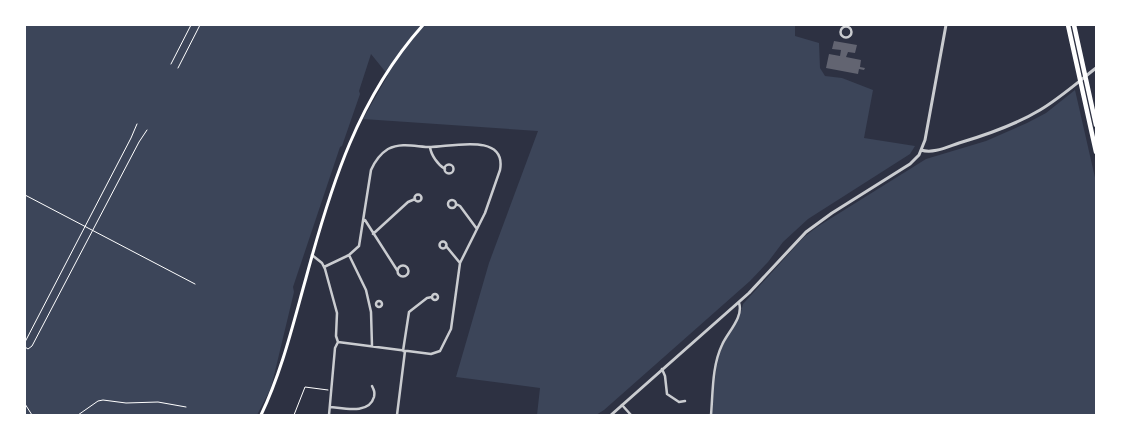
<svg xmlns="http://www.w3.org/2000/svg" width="1121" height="440" font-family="Commissioner,sans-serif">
<rect width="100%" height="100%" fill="#2d3142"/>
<path fill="#3c4559" d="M25,25H795V36L819,43L820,68L825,76L842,78L873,90L864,138L915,146L910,154L808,219L783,242L768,262L750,281L604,410L596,415H537L540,388L456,377L489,263L538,131L363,119L388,75L371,54L359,91L360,94L342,146L340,147L293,287L294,292L271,388L257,415H25Z
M1075,90L1096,182V415H712C714,394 714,370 721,350C727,334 740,321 743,304L804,237L817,227L926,159L986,141L1027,123L1046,113Z"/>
<path fill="#626471" d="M834,41L857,45L855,53L848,52L846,57L861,60L860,67L865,68L864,70L859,69L858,74L826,68L829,54L840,56L841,50L832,49Z"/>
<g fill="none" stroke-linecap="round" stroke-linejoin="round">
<path stroke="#fff" stroke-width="1" d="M171,64L191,25
M178,68L200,25
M25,195L195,284
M25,342L131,138L137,124
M25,347L28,349L32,346L139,142L147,130
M25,404L32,415
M78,415L98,401L103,400L126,403L158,402L186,407
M294,415L305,387L328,390"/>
<path stroke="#caccd0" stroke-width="2.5" d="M840.5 32a5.5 5.5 0 1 1 11 0a5.5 5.5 0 1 1-11 0Z
M430,147C431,155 438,165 445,169
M444.5 169a4.5 4.5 0 1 1 9 0a4.5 4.5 0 1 1-9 0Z
M414.5 198a3.5 3.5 0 1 1 7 0a3.5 3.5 0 1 1-7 0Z
M448 204a4 4 0 1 1 8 0a4 4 0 1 1-8 0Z
M456,204L460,206L477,229
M365,220L397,270
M373,234L408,202L415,199
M439.5 245a3.5 3.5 0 1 1 7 0a3.5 3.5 0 1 1-7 0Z
M446,246L460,263
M312,255L322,263L325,269L337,313L336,336L338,342L335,348L329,415
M349,255L366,290L371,312L372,346
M397.5 271a5.5 5.5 0 1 1 11 0a5.5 5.5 0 1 1-11 0Z
M324,267L349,255L359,246L371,170C375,161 380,154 388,149C402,142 417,147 431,147C450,147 507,132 500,170L485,213L460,263L451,329L440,351L431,354L338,342
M432 297a3 3 0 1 1 6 0a3 3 0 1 1-6 0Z
M376 304a3 3 0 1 1 6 0a3 3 0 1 1-6 0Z
M403,351L409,312L427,298L432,297
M662,369L665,376L667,394L679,402L685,401
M622,405L631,415
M330,407C343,408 369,415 374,397C375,392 374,390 372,386
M397,415L405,351
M711,415C713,392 712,366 722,345C727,333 744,317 739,303"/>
<path stroke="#caccd0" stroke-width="3" d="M921,150C933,154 947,147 959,143C986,135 1015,125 1040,110C1060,98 1078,82 1096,68
M611,415L749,293L806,232L832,213L910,164L919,155L925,140L946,25"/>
<path stroke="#fff" stroke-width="3" d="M261,415C282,371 293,324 306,278C331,185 358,98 423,25"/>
<path stroke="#fff" stroke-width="4.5" d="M1068,25L1096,152
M1074,25L1096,125"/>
</g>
<rect width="1121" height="440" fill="none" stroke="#ffffff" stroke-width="52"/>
</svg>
